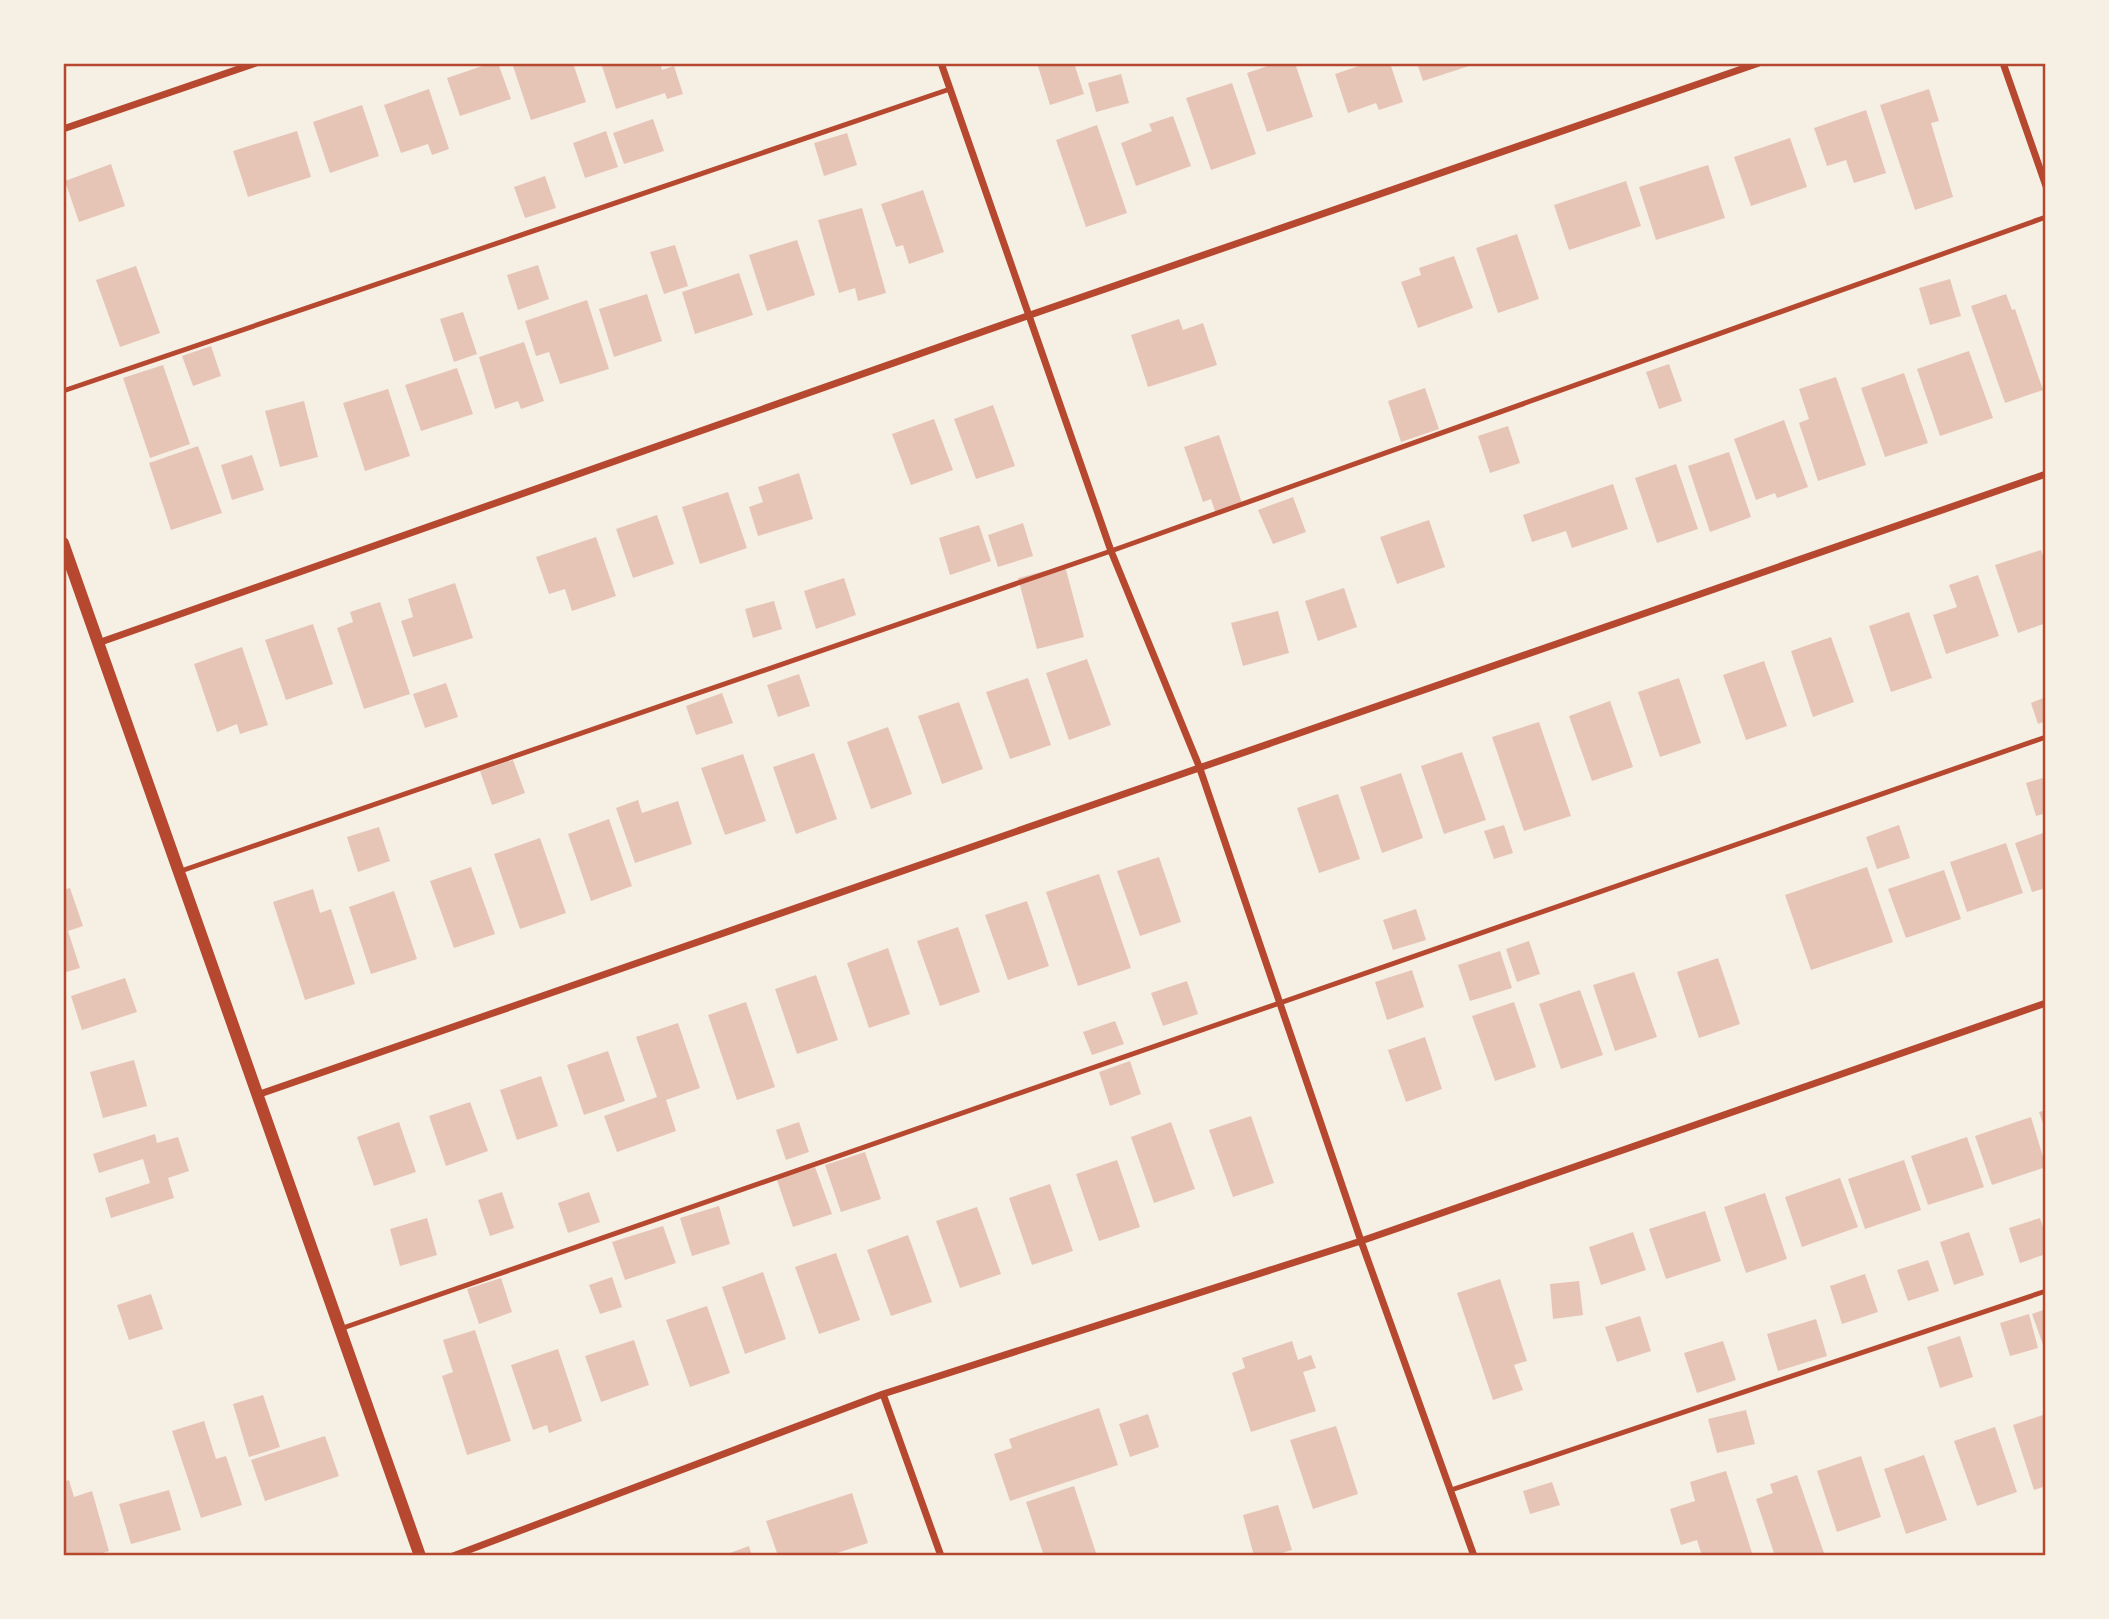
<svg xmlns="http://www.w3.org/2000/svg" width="2109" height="1619" font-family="Barlow,sans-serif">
<rect width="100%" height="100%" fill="#f6efe4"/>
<path fill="#e6c5b7" d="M491,63H498L511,99L460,116L447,78Z
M512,63H573L586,102L531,120Z
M601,63H660L662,70L674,66L683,94L667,99L665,93L616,109Z
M1037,63H1074L1084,94L1050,105Z
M1276,63H1295L1313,117L1267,132L1247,73Z
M1368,63H1390L1403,102L1379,110L1376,103L1348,113L1335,74Z
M1417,63H1469V66L1423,81Z
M1121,74L1129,103L1096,112L1088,83Z
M1232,83L1256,154L1211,170L1186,98Z
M429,89L449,149L432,155L428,144L401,153L384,105Z
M1929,89L1939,121L1931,123L1953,197L1915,210L1880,105Z
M362,105L379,156L330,173L313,122Z
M1866,110L1886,173L1854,183L1846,160L1827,166L1814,128Z
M1173,116L1191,166L1136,186L1121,143L1152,131L1149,124Z
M653,119L664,151L624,164L613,133Z
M1097,125L1127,213L1086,227L1056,140Z
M297,131L311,177L248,197L233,151Z
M606,131L618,167L585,178L573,143Z
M847,133L857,165L824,176L814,143Z
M1790,138L1807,187L1751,206L1734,157Z
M111,164L125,206L79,222L65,181Z
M1708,165L1725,218L1656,240L1639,187Z
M545,176L556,208L525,218L514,187Z
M1626,181L1641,226L1569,250L1554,205Z
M923,190L944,252L909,264L903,245L896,247L881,204Z
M862,208L886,293L858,301L855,288L839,293L818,220Z
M1517,234L1539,299L1498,313L1476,248Z
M797,240L815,295L767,311L749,255Z
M675,245L688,286L664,294L650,252Z
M1454,256L1473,308L1418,328L1401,282L1421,275L1419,268Z
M538,265L549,299L518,310L507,275Z
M136,266L160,333L120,347L96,280Z
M739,273L753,315L695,334L682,292Z
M1950,279L1961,316L1930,325L1919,288Z
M647,294L662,341L614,357L599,309Z
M2006,294L2012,310L2015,309L2043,390L2005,403L1971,306Z
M587,300L609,369L560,384L549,352L536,356L525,321Z
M463,312L477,354L454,362L440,319Z
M1179,319L1183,330L1203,323L1217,365L1148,387L1131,335Z
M524,342L544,401L521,409L518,401L495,409L479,357Z
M211,346L221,376L193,386L182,356Z
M1969,351L1993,418L1940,436L1917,369Z
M1669,364L1682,401L1659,409L1646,372Z
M163,365L190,444L150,458L123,378Z
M457,368L473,414L421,431L405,385Z
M1904,373L1928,443L1885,457L1861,388Z
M1836,377L1866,465L1818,481L1799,423L1809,419L1799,389Z
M1425,388L1439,429L1401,442L1388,401Z
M388,389L410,456L365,471L343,403Z
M304,401L318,457L280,467L265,411Z
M993,405L1015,466L976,479L954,419Z
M934,419L953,470L911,485L892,434Z
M1784,420L1808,487L1777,498L1775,493L1756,500L1734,439Z
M1508,426L1520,463L1490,473L1478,436Z
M1219,435L1243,506L1216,514L1211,499L1203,502L1184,447Z
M198,446L222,513L171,530L149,463Z
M1729,452L1751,517L1710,532L1688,466Z
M252,455L264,490L232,500L221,465Z
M1676,464L1698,529L1657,543L1635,478Z
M799,473L813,519L758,536L749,507L763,502L758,487Z
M1613,484L1628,529L1572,548L1566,531L1532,542L1523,515Z
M728,492L747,548L700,564L682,507Z
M1293,497L1306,532L1273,544L1258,510Z
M657,515L674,564L633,578L616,529Z
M1429,520L1445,567L1397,584L1380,537Z
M1023,523L1033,556L998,567L988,535Z
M979,525L991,561L950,575L939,538Z
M596,537L616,596L572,611L565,589L549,594L536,557Z
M2041,550L2046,565V623L2018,633L1995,565Z
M1065,566L1084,637L1037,649L1018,578Z
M1978,575L1999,636L1946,654L1933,615L1957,607L1949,585Z
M844,578L856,615L816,629L804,591Z
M455,583L473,638L413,657L401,621L413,617L408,599Z
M1344,588L1357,627L1318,641L1305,601Z
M774,601L782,629L753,638L745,609Z
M380,602L410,694L364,709L337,628L353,622L350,612Z
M1278,611L1289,653L1243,666L1231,623Z
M1909,612L1932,678L1891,692L1869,626Z
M313,624L333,684L286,700L265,640Z
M1831,637L1854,702L1813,717L1791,651Z
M242,647L268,725L240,734L237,724L217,732L194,664Z
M1087,659L1111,725L1069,740L1046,673Z
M1764,661L1787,726L1746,740L1723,675Z
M799,674L810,706L778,717L767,685Z
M1028,678L1051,745L1010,759L986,692Z
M1679,678L1701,743L1660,757L1638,692Z
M446,683L458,717L425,728L413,694Z
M722,693L733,723L696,735L686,706Z
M2046,697V721L2038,724L2031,703Z
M1610,701L1633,767L1592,781L1569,716Z
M959,702L983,769L942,784L918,716Z
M1539,722L1571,816L1524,831L1492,737Z
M888,727L912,794L871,809L847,742Z
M1462,752L1486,820L1444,834L1421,766Z
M814,753L837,819L796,834L773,767Z
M743,754L766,821L725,835L701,768Z
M513,760L525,793L492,805L480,771Z
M1401,773L1423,838L1382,853L1360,787Z
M2046,777V813L2036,816L2026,783Z
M1338,794L1360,859L1319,873L1297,808Z
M638,800L642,813L678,801L692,844L635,863L616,808Z
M609,819L632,886L591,901L568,834Z
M1504,825L1513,853L1494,859L1484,831Z
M1899,825L1910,858L1877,869L1866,837Z
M379,827L390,861L358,872L347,837Z
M2046,832V888L2032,892L2015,843Z
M540,838L566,913L520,929L494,854Z
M2006,843L2023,893L1967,912L1950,862Z
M1159,857L1181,922L1140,936L1117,871Z
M471,867L495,934L454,948L430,881Z
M1867,867L1893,942L1811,970L1785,895Z
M1944,870L1961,919L1906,938L1888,889Z
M1099,874L1131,968L1078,986L1046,892Z
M70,888L83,926L68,931L80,968L63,973V890Z
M313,889L320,913L331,909L355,984L305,1000L273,902Z
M394,891L417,959L371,974L349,907Z
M1027,901L1049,966L1008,980L985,915Z
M1416,909L1426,940L1393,950L1383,920Z
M958,927L980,992L940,1006L917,941Z
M1529,941L1540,974L1517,982L1506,949Z
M888,948L910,1014L869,1028L847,963Z
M1500,951L1512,988L1470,1001L1458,965Z
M1718,958L1740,1024L1699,1038L1677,972Z
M1412,970L1424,1007L1387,1020L1375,982Z
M1634,972L1657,1037L1615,1051L1593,985Z
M816,975L838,1040L797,1054L775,989Z
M125,978L137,1012L82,1030L71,996Z
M1187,981L1198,1014L1163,1026L1151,993Z
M1580,990L1603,1055L1561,1069L1539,1004Z
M746,1002L775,1087L737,1100L708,1015Z
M1514,1002L1536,1067L1495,1081L1472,1016Z
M1115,1021L1124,1044L1092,1055L1083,1032Z
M678,1023L700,1088L666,1100L676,1131L617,1152L604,1116L657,1097L636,1037Z
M1425,1037L1442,1089L1406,1102L1388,1050Z
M608,1051L625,1101L584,1115L567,1065Z
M134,1060L147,1106L103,1118L90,1072Z
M1130,1061L1141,1094L1110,1106L1099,1072Z
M541,1076L558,1126L517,1140L500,1090Z
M470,1102L488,1151L446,1166L429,1116Z
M2046,1110V1132L2039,1112Z
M1251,1116L1274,1183L1233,1197L1209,1130Z
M2031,1117L2046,1167L1992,1185L1975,1136Z
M399,1122L416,1172L374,1186L357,1137Z
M799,1122L809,1152L786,1160L776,1130Z
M1171,1122L1195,1189L1154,1203L1131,1137Z
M155,1134L157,1143L178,1137L189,1171L168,1178L174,1198L111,1218L105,1198L150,1183L143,1159L99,1173L93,1154Z
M1967,1137L1984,1187L1928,1205L1911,1156Z
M865,1152L881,1199L841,1212L825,1165Z
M1117,1160L1140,1227L1099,1241L1076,1174Z
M1904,1160L1921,1210L1865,1229L1848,1179Z
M815,1167L832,1214L793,1227L777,1180Z
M1840,1178L1858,1227L1802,1247L1785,1197Z
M1050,1184L1073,1251L1032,1265L1009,1198Z
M502,1192L514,1228L490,1236L478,1200Z
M589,1192L600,1222L568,1233L558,1203Z
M1765,1193L1787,1259L1746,1273L1724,1207Z
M719,1206L730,1244L692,1256L680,1218Z
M977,1207L1001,1274L960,1288L936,1221Z
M1705,1211L1721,1261L1666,1279L1649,1229Z
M427,1218L437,1255L400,1266L390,1229Z
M2040,1218L2046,1236V1254L2020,1263L2009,1228Z
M663,1226L676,1263L625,1280L612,1242Z
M1633,1232L1646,1270L1601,1285L1589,1247Z
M1969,1232L1984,1275L1954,1285L1940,1242Z
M908,1235L932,1302L891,1316L867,1250Z
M836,1253L860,1320L819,1334L795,1267Z
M1928,1260L1939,1291L1908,1301L1897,1270Z
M763,1272L786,1339L745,1354L722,1287Z
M1865,1274L1878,1312L1842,1324L1830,1286Z
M612,1277L622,1307L600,1314L589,1285Z
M501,1278L512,1312L479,1324L467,1289Z
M1500,1279L1527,1361L1514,1365L1523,1390L1493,1400L1457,1293Z
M1579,1281L1583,1315L1553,1319L1550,1284Z
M151,1294L163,1329L129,1340L117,1305Z
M707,1306L730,1373L690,1387L666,1320Z
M2046,1309V1353L2032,1314Z
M2029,1314L2038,1348L2010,1356L2000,1323Z
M1640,1316L1651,1351L1617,1362L1605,1327Z
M1816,1319L1827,1356L1778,1371L1767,1334Z
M475,1330L511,1441L467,1455L442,1376L453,1372L443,1340Z
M1960,1336L1973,1377L1940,1388L1927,1347Z
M634,1340L649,1385L601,1402L585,1356Z
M1292,1341L1298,1360L1311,1355L1316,1368L1303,1372L1316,1411L1251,1432L1232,1373L1245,1368L1242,1358Z
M1723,1341L1736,1380L1697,1393L1684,1353Z
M558,1349L582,1421L549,1433L547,1425L533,1430L511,1365Z
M263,1395L280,1447L249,1457L233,1404Z
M1099,1408L1118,1465L1010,1501L994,1454L1012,1448L1009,1439Z
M1746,1410L1755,1444L1717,1453L1708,1419Z
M1148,1414L1159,1447L1130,1457L1119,1424Z
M2046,1414V1486L2034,1490L2013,1425Z
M204,1421L216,1459L226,1456L242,1505L201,1518L172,1431Z
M1336,1426L1358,1494L1313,1509L1290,1440Z
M1995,1427L2017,1492L1977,1506L1954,1441Z
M325,1436L339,1476L265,1501L251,1460Z
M1924,1455L1947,1520L1906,1534L1884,1469Z
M1861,1456L1881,1517L1837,1532L1817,1471Z
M1726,1471L1753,1556H1702L1697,1540L1681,1545L1670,1509L1695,1501L1690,1482Z
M1797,1475L1825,1556H1775L1756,1499L1773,1493L1770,1484Z
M69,1480L74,1497L92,1491L109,1551L93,1556H64L63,1482Z
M1552,1482L1560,1505L1530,1514L1523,1491Z
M1074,1486L1097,1556H1044L1026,1502Z
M169,1490L181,1530L131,1544L119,1504Z
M852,1493L868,1543L828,1556H778L766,1521Z
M1278,1505L1292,1550L1272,1556H1254L1243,1515Z
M749,1546L752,1556H722Z"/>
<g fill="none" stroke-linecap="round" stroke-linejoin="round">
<path stroke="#b5482f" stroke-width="5" d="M63,391L950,89
M178,872L1111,551L2046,217
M340,1329L2046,737
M1451,1490L2046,1291"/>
<path stroke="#b5482f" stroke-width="7" d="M941,63L1111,551L1199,766L1361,1241L1474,1556
M2003,63L2046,186
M63,129L256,63
M98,643L1030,315L1759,63
M257,1095L2046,474
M883,1394L941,1556
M453,1556L883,1394L1361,1241L2046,1003"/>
<path stroke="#b5482f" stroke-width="12" d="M63,543L420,1556"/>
</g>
<rect width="2109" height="1619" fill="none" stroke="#f6efe4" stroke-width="130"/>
<rect x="65" y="65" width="1979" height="1489" fill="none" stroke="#b5482f" stroke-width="2.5"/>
</svg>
